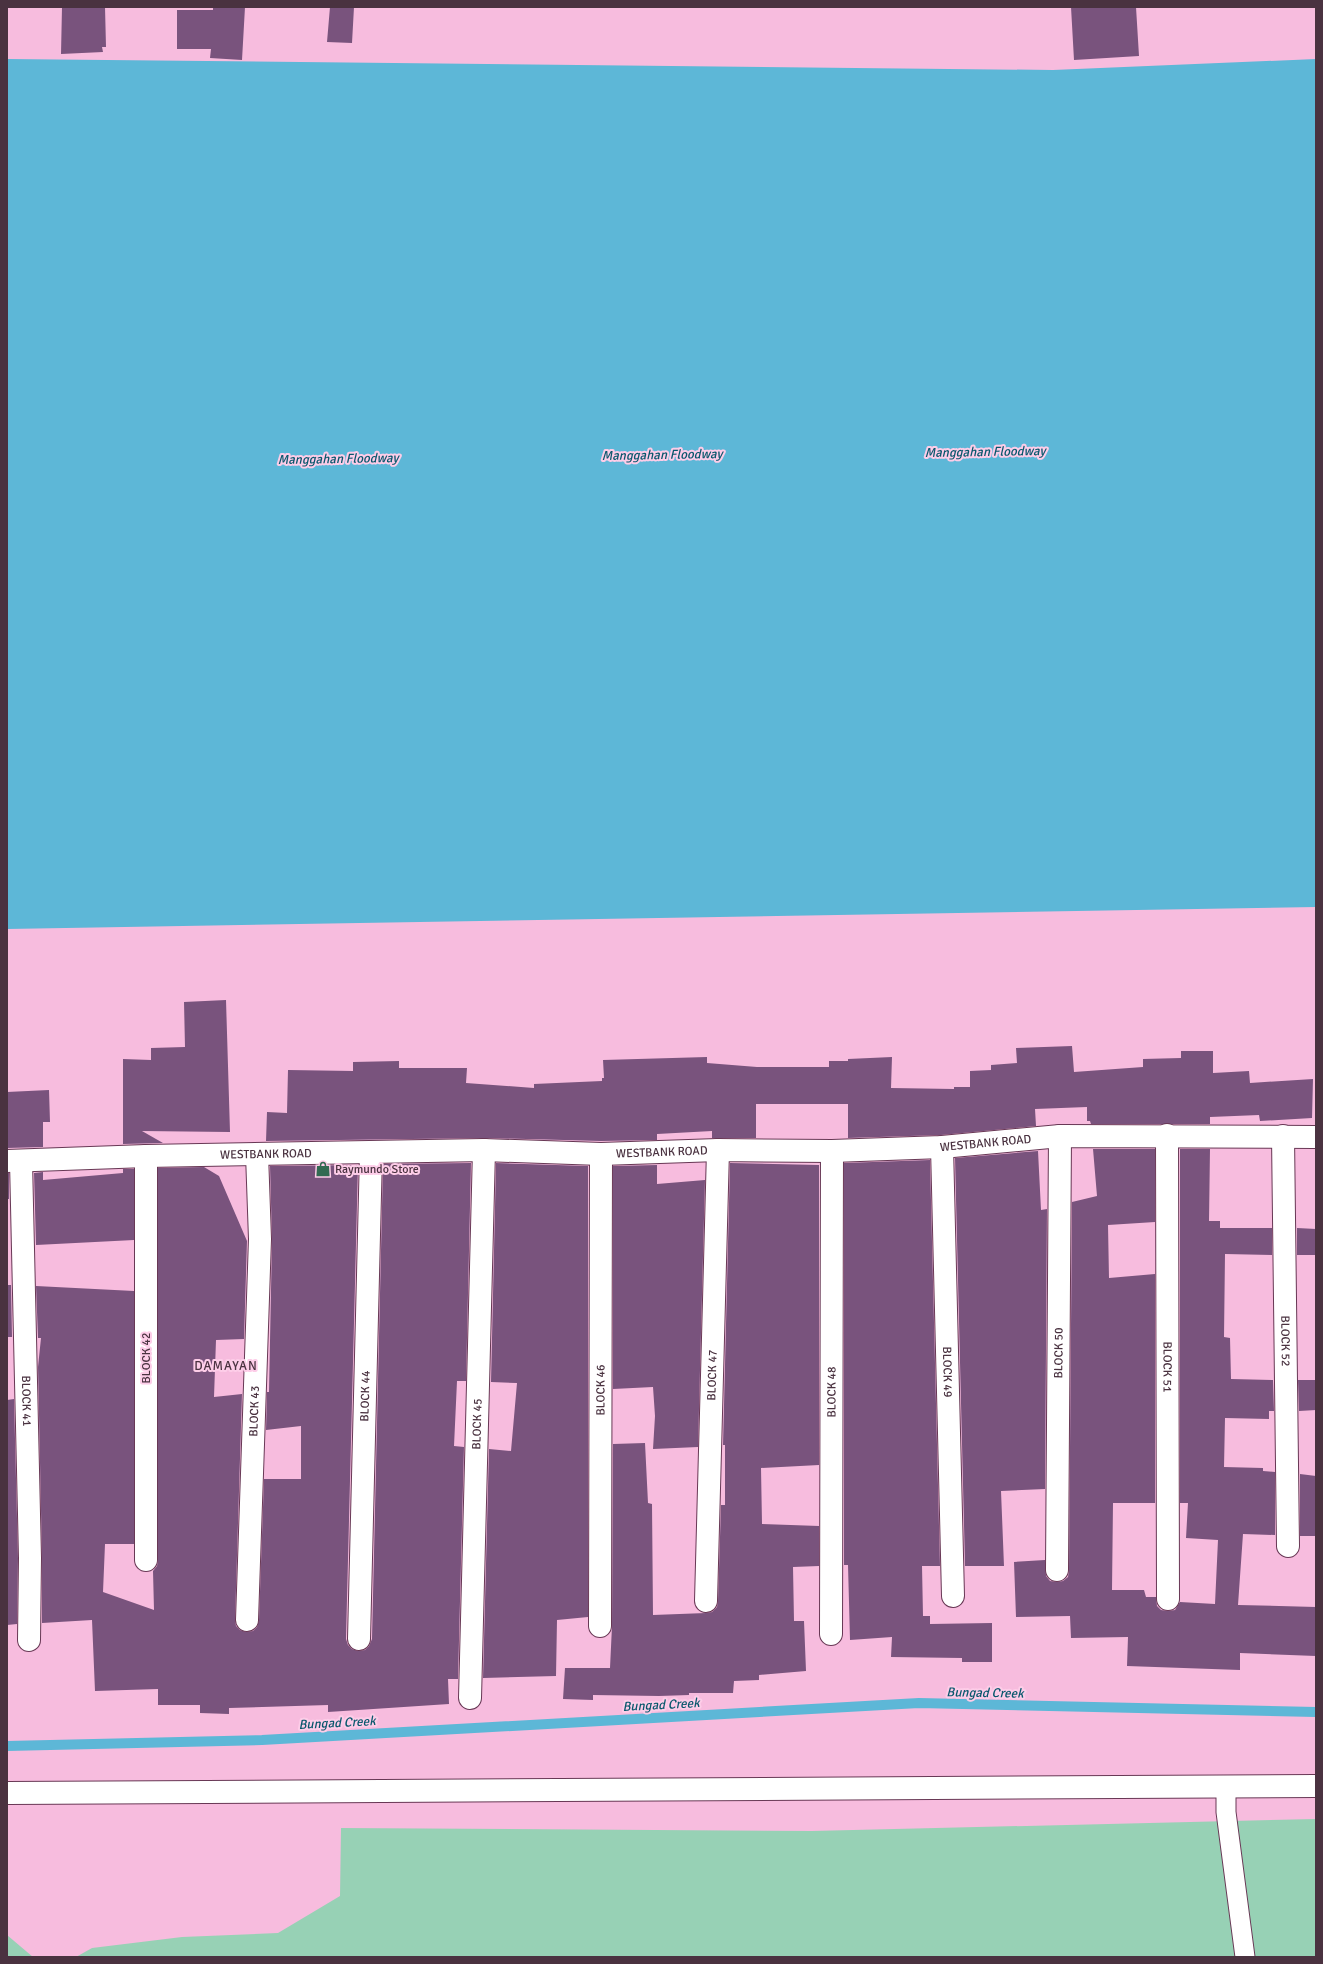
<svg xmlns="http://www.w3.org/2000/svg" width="1323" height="1964" font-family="Signika,sans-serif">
<rect width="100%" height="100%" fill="#f7bcde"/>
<path fill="#97d1b5" d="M1316,1819V1957H76L92,1948L182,1937L278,1933L340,1896L341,1828L812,1831Z
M7,1935L33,1957H7Z"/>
<path fill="#5db7d7" d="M7,59L1053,70L1316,59V907L7,929Z"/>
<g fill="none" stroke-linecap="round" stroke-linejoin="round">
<path stroke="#5db7d7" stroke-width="10" d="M7,1746L262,1740L919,1703L1316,1712"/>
</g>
<path fill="#79537d" d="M62,7H105L106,47H102L103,52L61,54Z
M213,7H245L242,60L210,58L211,49H177V10H213Z
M330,7H354L352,43L327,42Z
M1071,7H1136L1139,56L1074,60Z
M226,1000L230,1132L142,1131L163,1143L123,1144V1059L151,1060V1048L185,1047L184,1002Z
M1072,1046L1074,1072L1143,1067V1059L1181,1058V1051H1213V1073L1249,1071L1250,1083L1313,1079L1312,1118L1260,1121L1259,1115L1210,1117V1124H1091L1090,1121H1087V1107L1035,1109L1036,1126L941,1135L848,1138V1104H756V1138H712V1131L657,1134V1140L601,1141L484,1138L266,1141L267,1112L287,1113L288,1070L353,1071V1062L399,1061V1068H467L466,1083L534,1088V1084L602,1081V1078H604L603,1060L707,1057V1063L757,1067H829V1061H848V1059L892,1057L891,1088L954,1089V1087H970V1071L991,1070V1065L1017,1063L1016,1048Z
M49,1090L50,1122H43V1147L7,1148V1092Z
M1093,1149H1155V1222L1108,1225L1109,1278L1155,1274V1503H1113L1112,1590H1144L1146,1597H1156L1157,1606L1161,1610L1168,1611L1175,1610L1180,1602L1215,1604L1218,1540L1186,1538L1188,1503H1180V1149H1210L1209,1221H1220V1228H1272V1255L1225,1254L1224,1337L1230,1338L1231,1379L1273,1380L1274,1411H1269V1419L1225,1418L1224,1467L1263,1468V1471L1275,1472V1535L1243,1534L1238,1605L1316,1607V1656L1240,1653V1670L1127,1666L1128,1637L1071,1638L1070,1616L1016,1617L1014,1562L1045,1560L1046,1576L1050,1581L1057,1582L1063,1581L1068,1577L1069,1570L1072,1202L1097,1196Z
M1038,1151L1041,1210L1047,1209L1045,1489L1001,1491L1004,1566H965L955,1158Z
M930,1160L940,1566H922L923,1616H930V1624L992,1623V1662H962V1658L891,1657L892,1637L850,1640L848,1565H844V1163Z
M471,1163L466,1381H457L454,1446L464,1447L458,1679H448L449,1704L328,1712V1705L229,1708V1714L200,1713V1705H158V1689L95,1691L92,1620L42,1623V1558L38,1367L41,1338H38L36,1286L134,1291V1544H105L103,1592L154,1610L153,1571L157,1566L158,1560V1168L204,1167L219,1176L247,1241L244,1339L216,1340L214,1397L242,1394L235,1620L236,1626L240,1630L246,1632L253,1631L257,1627L259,1620L264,1479H301V1426L266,1430L267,1392H269L272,1239L270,1166L358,1165L346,1639L348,1645L352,1649L358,1651L365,1650L369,1646L372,1639L383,1164Z
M496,1163L588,1166V1617L557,1620L556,1676L483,1678L489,1449L511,1451L517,1383L491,1382Z
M730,1163L819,1165V1465L761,1468L762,1524L819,1526V1566L793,1567L794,1621H804L806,1671L759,1675V1680L734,1681L733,1693H689V1695L659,1696L593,1695V1700L563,1699L565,1668H610L612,1626L613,1444L645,1443L648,1503L652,1504L653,1615L706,1613L712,1612L717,1607L718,1601L721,1505H725V1445H723Z
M657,1165V1184L705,1180L698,1447L653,1449L655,1416L653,1387L613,1389V1166Z
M123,1169H134V1240L36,1245L34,1173L43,1172V1180L123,1173Z
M7,1173H9V1199H7Z
M1297,1228L1316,1229V1255H1297Z
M7,1285H11L12,1337H7Z
M1298,1380H1316V1410L1299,1411Z
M14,1399L18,1558L17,1624L7,1625V1400Z
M1300,1474L1316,1476V1536H1300Z"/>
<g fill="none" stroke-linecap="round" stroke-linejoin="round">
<g stroke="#683855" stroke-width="21">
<path id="service" d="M1226,1787V1812L1245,1957"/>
</g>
<g stroke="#683855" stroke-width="24">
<g id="minor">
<path id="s1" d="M1167,1135L1168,1599"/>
<path id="s2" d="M1283,1136L1288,1546"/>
<path id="s3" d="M942,1147L953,1596"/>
<path d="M146,1156V1560"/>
<path id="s4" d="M21,1161L30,1558L29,1640"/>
<path id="s5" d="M1057,1570L1060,1136"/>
<path id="s6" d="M706,1601L718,1150"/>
<path id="s7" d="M247,1620L260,1239L257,1154"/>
<path id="s8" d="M600,1626L601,1154"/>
<path id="s9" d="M831,1634L832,1151"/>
<path id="s10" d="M359,1639L371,1154"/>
<path id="s11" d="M470,1698L484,1150"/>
</g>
</g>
<g stroke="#683855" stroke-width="24">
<g id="tertiary">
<path id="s12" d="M7,1161L146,1156L484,1150L601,1154L718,1150L832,1151L942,1147L1060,1136L1316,1137"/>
<path d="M7,1793L1316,1786"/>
</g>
</g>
<use href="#service" stroke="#fff" stroke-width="19"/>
<use href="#minor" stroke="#fff" stroke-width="22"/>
<use href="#tertiary" stroke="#fff" stroke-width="22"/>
</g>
<defs>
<g id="shop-bare" transform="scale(1.2)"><path d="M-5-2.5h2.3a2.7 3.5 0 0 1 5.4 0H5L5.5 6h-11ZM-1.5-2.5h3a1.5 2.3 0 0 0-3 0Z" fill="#326a52" stroke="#fdcde8" stroke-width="2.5" paint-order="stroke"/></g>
</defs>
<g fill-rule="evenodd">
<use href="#shop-bare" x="323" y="1169"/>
</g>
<g text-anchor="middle" stroke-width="4" stroke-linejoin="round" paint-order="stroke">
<g font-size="12" fill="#4a3240" stroke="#fdcde8">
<text dy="4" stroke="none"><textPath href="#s12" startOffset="979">WESTBANK ROAD</textPath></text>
<text dy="4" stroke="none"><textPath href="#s12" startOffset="655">WESTBANK ROAD</textPath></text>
<text dy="4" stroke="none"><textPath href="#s12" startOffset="259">WESTBANK ROAD</textPath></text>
<text dy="4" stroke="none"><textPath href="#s2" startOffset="205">BLOCK 52</textPath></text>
<text dy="4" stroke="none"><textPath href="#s5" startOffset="217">BLOCK 50</textPath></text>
<text transform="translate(146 1358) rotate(-90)" y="4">BLOCK 42</text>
<text dy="4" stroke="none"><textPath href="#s1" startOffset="232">BLOCK 51</textPath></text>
<text dy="4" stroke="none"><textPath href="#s3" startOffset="225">BLOCK 49</textPath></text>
<text dy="4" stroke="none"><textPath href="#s6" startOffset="226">BLOCK 47</textPath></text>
<text dy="4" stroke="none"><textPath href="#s8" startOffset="236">BLOCK 46</textPath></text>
<text dy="4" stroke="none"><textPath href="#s9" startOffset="242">BLOCK 48</textPath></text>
<text dy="4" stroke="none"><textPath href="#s10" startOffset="243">BLOCK 44</textPath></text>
<text dy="4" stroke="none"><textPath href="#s4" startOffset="240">BLOCK 41</textPath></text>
<text dy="4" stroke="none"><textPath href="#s7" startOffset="209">BLOCK 43</textPath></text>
<text dy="4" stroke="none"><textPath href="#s11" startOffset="274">BLOCK 45</textPath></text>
</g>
<g font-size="12" fill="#4a3240" stroke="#fdcde8" text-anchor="start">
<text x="335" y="1173">Raymundo Store</text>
</g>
<g font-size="13" font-style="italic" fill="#08576c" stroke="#fdcde8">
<text transform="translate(985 451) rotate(-1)" y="5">Manggahan Floodway</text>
<text transform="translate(662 454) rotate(-1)" y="5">Manggahan Floodway</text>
<text transform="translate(338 458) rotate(-1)" y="5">Manggahan Floodway</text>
<text transform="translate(985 1692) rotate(1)" y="5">Bungad Creek</text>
<text transform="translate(661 1704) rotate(-3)" y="5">Bungad Creek</text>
<text transform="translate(337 1722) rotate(-3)" y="5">Bungad Creek</text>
</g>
<g font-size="13" letter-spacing="1" fill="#4a3240" stroke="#fdcde8">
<text x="226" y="1370">DAMAYAN</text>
</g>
</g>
<rect width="1323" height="1964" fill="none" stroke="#4a3240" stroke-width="16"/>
</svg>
